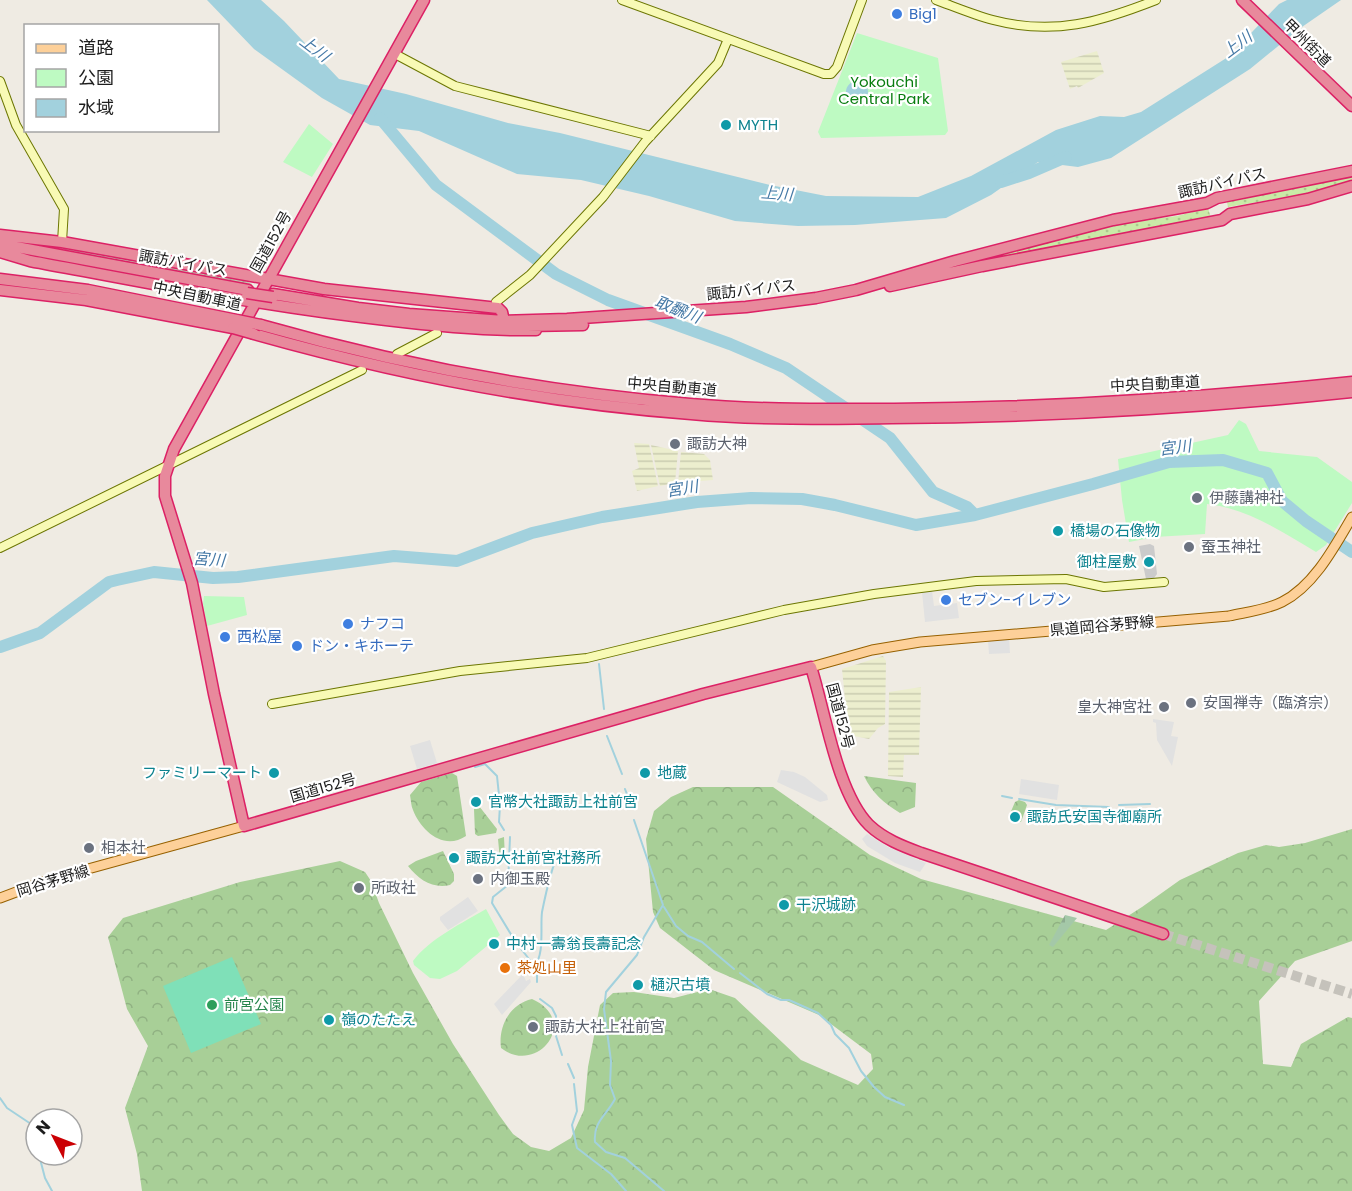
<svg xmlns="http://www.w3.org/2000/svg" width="1352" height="1191" font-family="Poppins,'Noto Sans JP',sans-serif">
<defs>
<pattern id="construction-furrows" width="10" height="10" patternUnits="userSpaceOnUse" patternTransform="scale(1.5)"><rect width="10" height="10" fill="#c3c3ae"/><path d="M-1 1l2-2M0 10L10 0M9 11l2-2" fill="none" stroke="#a7a795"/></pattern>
<pattern id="farmland-rules" width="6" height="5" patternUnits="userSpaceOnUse" patternTransform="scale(1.5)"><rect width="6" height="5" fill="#eceece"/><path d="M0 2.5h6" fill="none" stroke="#caccb0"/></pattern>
<pattern id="grass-dots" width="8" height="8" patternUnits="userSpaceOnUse" patternTransform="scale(1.5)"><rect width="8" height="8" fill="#caeaa7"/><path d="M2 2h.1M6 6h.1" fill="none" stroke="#adc88f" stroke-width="1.8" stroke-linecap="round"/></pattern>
<pattern id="forest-crowns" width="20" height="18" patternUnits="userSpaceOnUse" patternTransform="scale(1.5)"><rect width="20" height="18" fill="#a8cf97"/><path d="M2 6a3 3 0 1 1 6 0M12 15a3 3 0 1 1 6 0" fill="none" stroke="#90b182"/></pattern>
<pattern id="cemetery-stones" width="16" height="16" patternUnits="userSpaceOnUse" patternTransform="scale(1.5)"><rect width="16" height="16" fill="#a4c8a8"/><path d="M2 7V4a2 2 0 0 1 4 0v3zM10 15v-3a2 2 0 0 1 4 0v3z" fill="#8dab90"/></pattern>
</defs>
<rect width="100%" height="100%" fill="#efebe3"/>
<path fill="#cbcbcb" d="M1150,544L1154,546L1157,574L1154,578L1146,579L1139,546Z"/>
<path fill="url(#construction-furrows)" d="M37,242L237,277L252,284L250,288L0,243Z"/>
<path fill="url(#farmland-rules)" d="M1097,51L1104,73L1078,88L1077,86L1070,89L1061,62Z
M634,443L649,444L658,486L637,491L632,471L639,468Z
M651,445L678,451L675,483L660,486Z
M681,452L704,454L710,460L713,480L678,483Z
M883,656L886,661L885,724L878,728L869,739L854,736L848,729L842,669Z
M921,687L919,755H904L903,777L888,776L889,692Z"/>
<path fill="url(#grass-dots)" d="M1352,174V183L1328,190L1228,207L1226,198Z
M1208,208L1211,218L922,277L943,268L1112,224L1177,216Z"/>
<path fill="url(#forest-crowns)" d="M452,773L457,776L466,836C444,851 421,831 413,810C411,806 411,800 410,795L421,782Z
M864,776L916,783L915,807L900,813C884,803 872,793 864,776Z
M693,787H773L870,855L921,879L1106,930L1142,907L1180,880L1238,853L1266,845L1279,847L1305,843L1352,829V941L1295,961L1259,1001L1263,1064L1291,1067L1301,1044L1348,1017L1352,1018V1191H142L137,1154L125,1108L148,1046L127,1009L108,937L123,918L240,882L340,861L365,872L371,881L379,903L413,973L453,1044L499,1115L513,1134L531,1147L549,1151L571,1138L584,1110L588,1067L600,1005L613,993L634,992L674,998L709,989L735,998L801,1060L858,1085L873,1069L871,1054L819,1015L714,970L660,928L653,912L646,839L654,811L671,797Z
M1019,800L1025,802L1027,805L1021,822L1010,821L1009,816L1015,802Z
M479,806L497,829L496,833L478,836L475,834L474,809Z
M504,837L505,858L500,860L498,839Z
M443,851L454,874V881L450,885C433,889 419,880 408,866L416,861Z
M532,999C581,1021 537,1076 501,1048C498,1026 510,1004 532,999Z"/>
<path fill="url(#cemetery-stones)" d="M1065,915L1077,918L1053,947L1049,945Z"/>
<path fill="#befac2" d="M857,33L938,58L948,131L945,135L821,138L818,132Z
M309,124L333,144L312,177L283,162Z
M1239,420L1246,424L1259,451L1317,457L1352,482V503L1326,545L1316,552C1283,532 1246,508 1207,504L1205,534L1155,537L1129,542L1122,500L1118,459L1228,435Z
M204,596L244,597L247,615L207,626L203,604Z
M486,909L500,935L457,971L440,979L430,978L414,965L413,961C429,939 464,922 486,909Z"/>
<path fill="#7fe0b8" d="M232,957L261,1024L191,1053L163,986Z"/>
<path fill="#e1e1e1" d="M932,591L934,606L957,603L959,618L925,622L922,592Z
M1009,638L1010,653L989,654L988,640Z
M1153,719L1174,722L1171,736L1178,737L1172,766L1157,740L1156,723L1153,722Z
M430,740L437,763L417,769L410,746Z
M781,770L794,772L805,777L827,795L828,800L820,802L777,782Z
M1021,779L1059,785L1057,800L1019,794Z
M867,834L888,847L926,863L920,872L895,863L867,846L862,839Z
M468,897L478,911L448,930L440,920V917Z
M523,974L526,981L530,979L531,982L502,1015L494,1004Z"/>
<path fill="#a2d1dd" d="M207,0H261L284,21L339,79L406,94L508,123L560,133L770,185L826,196L918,197L971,176L1056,130L1100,116L1124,117L1141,112L1228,57L1279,4L1287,0H1341L1299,29L1250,69L1111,158L1078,167L1038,162L991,195L946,218L855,225L798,226L735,221L649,196L581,180L517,174L419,131L370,125L322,98L254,49Z
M846 92a11 11 0 1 1 22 0a11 11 0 1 1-22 0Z"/>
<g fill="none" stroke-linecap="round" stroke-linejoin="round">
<path stroke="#a2d1dd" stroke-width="2" d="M599,664L604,709
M607,736L622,774
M475,767L485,764L497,776L500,805L499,822L504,830
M625,789L628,797
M1002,796L1012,798
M1019,799L1056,805L1109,807
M1119,805L1150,804
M634,820L663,905L644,937L637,955L606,992L604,1009L611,1061L610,1085L615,1099C606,1116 593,1122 595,1142L606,1152L625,1158L664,1191
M510,837L508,885L493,897L492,903L515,941L536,968
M664,907L676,926L688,936L702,942L734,969
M534,967C545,954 540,928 542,912C546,892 551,868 560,849
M740,973L767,994L781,1000H789L818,1013L831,1025L835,1034L849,1048L861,1071L874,1087L885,1097L904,1105
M537,982V974
M540,999L552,1008L556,1016V1036L562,1055
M568,1064L574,1078
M574,1084L577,1111L572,1125L577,1148L611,1174L626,1191
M0,1098L7,1108L31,1124L36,1144
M39,1155L45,1178L52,1191"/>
<path stroke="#a2d1dd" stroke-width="12" d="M380,118L436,185L556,274L608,300L730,344L786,368L890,438L933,492L967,507L975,515
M1001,182L1029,173L1066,157
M0,647L40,633L109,582L117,580L154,572L213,578L238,577L394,556L457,561L532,533L602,517L697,502L751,498L802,499L835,505L916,525L975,515L1093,484L1169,462L1223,460L1267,473L1282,501L1306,521L1352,552"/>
<path stroke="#c5c2bb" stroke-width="10" stroke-dasharray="10 5" stroke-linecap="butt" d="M1163,934L1352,994"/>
<g stroke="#6c7603" stroke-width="10">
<path id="secondary" d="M622,0L824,74H831L837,67L862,0
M936,0C955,7 974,15 993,20C1054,36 1100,22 1156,0
M395,54L455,86L651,136
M0,81L16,125L64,209L62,242
M496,302L530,275L603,197L645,142L718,63L728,39
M397,354L437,333
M0,548L362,370
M272,704L460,671L587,658L784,610L874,594L976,581L1066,579L1104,587L1164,582"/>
</g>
<g stroke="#976100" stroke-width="11">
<path id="primary" d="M811,667L872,650L920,642L1229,616C1247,612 1266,610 1282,602C1314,586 1335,546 1352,517
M0,898L48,880L244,826"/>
</g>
<g stroke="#dc2165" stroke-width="13">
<path id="highway" d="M424,0L174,449L165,476V496L192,583L214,694L244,826L703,694L811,667C825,711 837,793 869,825C884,839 902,846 921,853L1163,934
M1242,0L1352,106
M0,235L62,242L324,289L498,308L502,312L504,321
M0,244L248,290
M0,252L30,261C148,283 266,307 386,320C436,326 486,331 536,330
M0,279L88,290L237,320
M890,286L982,266L1222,220L1230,214L1308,199L1352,186
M0,290L86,300L233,328
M273,294L358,308L409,314L504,321L567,319L746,307L816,298L856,290L955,261L1113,220L1207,203L1217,198L1352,171
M261,325C401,365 546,392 690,404C758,410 826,409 894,409C1047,408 1200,398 1352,382
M527,326L583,325
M254,334C396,374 544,403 691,414C758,420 825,419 891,418C1045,417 1199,408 1352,392"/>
</g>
<use href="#secondary" stroke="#f8fab5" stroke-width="8"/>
<use href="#primary" stroke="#fdd099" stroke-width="9"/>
<use href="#highway" stroke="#e8899c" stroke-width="10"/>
<g stroke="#dc2165" stroke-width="13" stroke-linecap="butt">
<path id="highway-bridge" d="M247,293L273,297
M237,320L261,325
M233,328L254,334"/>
</g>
<use href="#highway-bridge" stroke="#e8899c" stroke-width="10"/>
</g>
<g fill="#3f7fe0" stroke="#fff" stroke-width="2">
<circle cx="897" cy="14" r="6"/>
<circle cx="946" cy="600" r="6"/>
<circle cx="348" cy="624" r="6"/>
<circle cx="225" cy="637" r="6"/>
<circle cx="297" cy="646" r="6"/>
</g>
<g fill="#0f9aa8" stroke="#fff" stroke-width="2">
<circle cx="726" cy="125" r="6"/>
<circle cx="1058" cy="531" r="6"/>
<circle cx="1149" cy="562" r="6"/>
<circle cx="274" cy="773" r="6"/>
<circle cx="645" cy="773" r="6"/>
<circle cx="476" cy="802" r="6"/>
<circle cx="1015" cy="817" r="6"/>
<circle cx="454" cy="858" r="6"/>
<circle cx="784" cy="905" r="6"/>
<circle cx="494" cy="944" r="6"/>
<circle cx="638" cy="985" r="6"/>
<circle cx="329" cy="1020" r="6"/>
</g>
<g fill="#6b7280" stroke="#fff" stroke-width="2">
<circle cx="675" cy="444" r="6"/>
<circle cx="1197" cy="498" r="6"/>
<circle cx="1189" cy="547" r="6"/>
<circle cx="1191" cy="703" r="6"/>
<circle cx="1164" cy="707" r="6"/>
<circle cx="89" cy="848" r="6"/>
<circle cx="478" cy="879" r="6"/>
<circle cx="359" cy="888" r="6"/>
<circle cx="533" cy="1027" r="6"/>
</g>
<circle fill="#e8710a" stroke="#fff" stroke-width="2" cx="505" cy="968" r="6"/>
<circle fill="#2e9e5b" stroke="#fff" stroke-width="2" cx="212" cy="1005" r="6"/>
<g text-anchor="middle" stroke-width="4.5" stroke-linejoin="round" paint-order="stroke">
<g font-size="15" fill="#366cbe" stroke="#fff" text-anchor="start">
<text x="909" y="19">Big1</text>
<text x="958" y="605">セブン-イレブン</text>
<text x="360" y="629">ナフコ</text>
<text x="237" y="642">西松屋</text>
<text x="309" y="651">ドン・キホーテ</text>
</g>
<g font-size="15" fill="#1d1d1d" stroke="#fff">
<text transform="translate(1307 43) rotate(45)" y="5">甲州街道</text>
<text transform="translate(1222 183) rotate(-13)" y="5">諏訪バイパス</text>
<text transform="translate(271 242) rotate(-61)" y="5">国道152号</text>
<text transform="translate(183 263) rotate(10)" y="5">諏訪バイパス</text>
<text transform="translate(751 290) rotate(-6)" y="5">諏訪バイパス</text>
<text transform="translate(197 296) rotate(12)" y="5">中央自動車道</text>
<text transform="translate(1155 384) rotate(-3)" y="5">中央自動車道</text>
<text transform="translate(672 387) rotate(5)" y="5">中央自動車道</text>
<text transform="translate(1102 626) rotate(-5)" y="5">県道岡谷茅野線</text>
<text transform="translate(840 716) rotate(75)" y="5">国道152号</text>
<text transform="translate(323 788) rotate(-16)" y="5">国道152号</text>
<text transform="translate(53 881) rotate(-17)" y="5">岡谷茅野線</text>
</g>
<g font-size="15" fill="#097d10" stroke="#fff">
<text x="884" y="87">Yokouchi<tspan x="884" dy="17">Central Park</tspan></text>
</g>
<g font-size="15" fill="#0d838f" stroke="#fff" text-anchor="start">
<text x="738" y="130">MYTH</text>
<text x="1070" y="536">橋場の石像物</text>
<text x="1137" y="567" text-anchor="end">御柱屋敷</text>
<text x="262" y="778" text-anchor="end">ファミリーマート</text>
<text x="657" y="778">地蔵</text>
<text x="488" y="807">官幣大社諏訪上社前宮</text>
<text x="1027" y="822">諏訪氏安国寺御廟所</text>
<text x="466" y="863">諏訪大社前宮社務所</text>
<text x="796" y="910">干沢城跡</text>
<text x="506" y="949">中村一壽翁長壽記念</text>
<text x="650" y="990">樋沢古墳</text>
<text x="341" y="1025">嶺のたたえ</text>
</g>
<g font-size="15" fill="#5b616d" stroke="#fff" text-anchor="start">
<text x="687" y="449">諏訪大神</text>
<text x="1209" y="503">伊藤講神社</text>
<text x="1201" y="552">蚕玉神社</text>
<text x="1203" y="708">安国禅寺（臨済宗）</text>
<text x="1152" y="712" text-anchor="end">皇大神宮社</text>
<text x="101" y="853">相本社</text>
<text x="490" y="884">内御玉殿</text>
<text x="371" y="893">所政社</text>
<text x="545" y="1032">諏訪大社上社前宮</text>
</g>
<g font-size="15" fill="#c56008" stroke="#fff" text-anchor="start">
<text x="517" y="973">茶処山里</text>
</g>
<g font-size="15" fill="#27864d" stroke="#fff" text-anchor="start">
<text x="224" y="1010">前宮公園</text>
</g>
<g font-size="16" font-style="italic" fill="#4579a6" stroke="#fff">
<text transform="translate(1237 44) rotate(-37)" y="6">上川</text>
<text transform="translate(315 48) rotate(37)" y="6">上川</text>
<text transform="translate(777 193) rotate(4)" y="6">上川</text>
<text transform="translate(678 309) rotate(21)" y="6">取飜川</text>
<text transform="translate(1175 447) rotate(-7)" y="6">宮川</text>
<text transform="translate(682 488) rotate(-9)" y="6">宮川</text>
<text transform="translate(209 559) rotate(4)" y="6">宮川</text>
</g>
</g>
<rect x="24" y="24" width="195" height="108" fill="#ffffff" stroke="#a5a5a5" stroke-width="1.5"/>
<rect x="36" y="44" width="30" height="9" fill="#fdd099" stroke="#a5a5a5" stroke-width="1.5"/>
<text x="78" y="54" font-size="18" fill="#1d1d1d">道路</text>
<rect x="36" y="69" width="30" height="18" fill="#befac2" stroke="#a5a5a5" stroke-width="1.5"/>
<text x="78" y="84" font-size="18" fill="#1d1d1d">公園</text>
<rect x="36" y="99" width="30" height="18" fill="#a2d1dd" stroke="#a5a5a5" stroke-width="1.5"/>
<text x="78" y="114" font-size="18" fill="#1d1d1d">水域</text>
<g transform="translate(54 1137) rotate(312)"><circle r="28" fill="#ffffff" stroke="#a5a5a5" stroke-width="1.5"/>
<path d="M0-4.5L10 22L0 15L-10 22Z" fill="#cb0004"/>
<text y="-9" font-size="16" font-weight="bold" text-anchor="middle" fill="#1d1d1d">N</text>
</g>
</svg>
